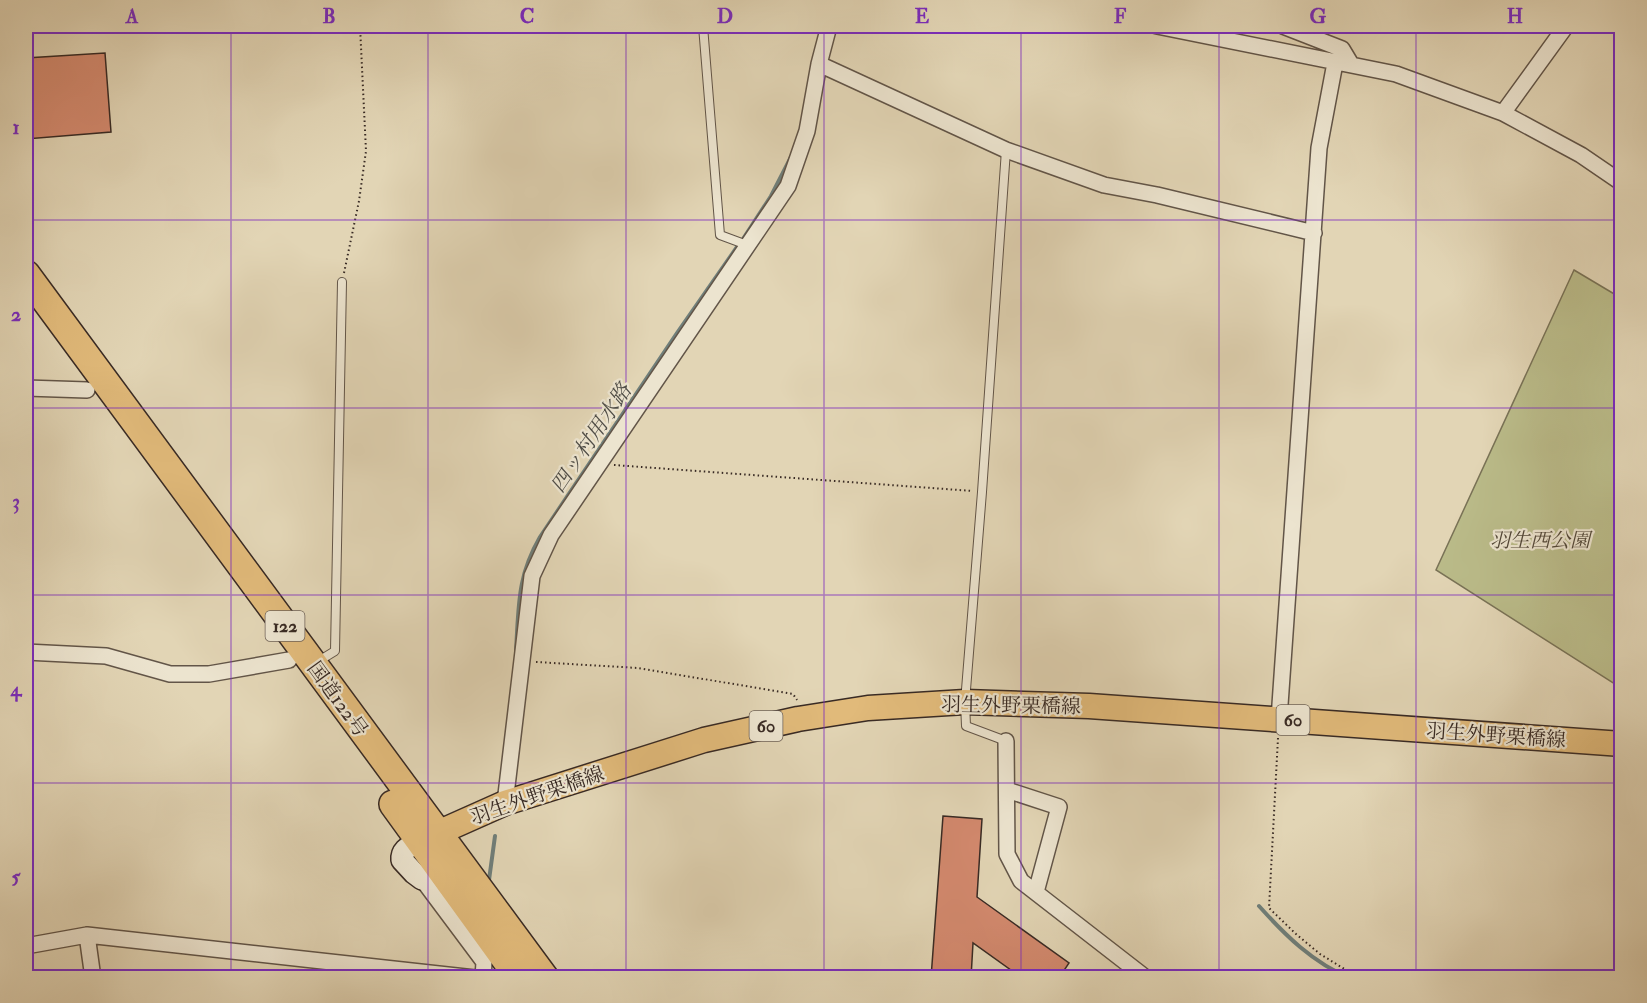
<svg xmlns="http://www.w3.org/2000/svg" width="1647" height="1003" font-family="'IM FELL Double Pica','Noto Serif JP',serif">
<rect width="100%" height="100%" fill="#e2d5b5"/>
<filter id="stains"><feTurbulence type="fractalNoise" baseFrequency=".00333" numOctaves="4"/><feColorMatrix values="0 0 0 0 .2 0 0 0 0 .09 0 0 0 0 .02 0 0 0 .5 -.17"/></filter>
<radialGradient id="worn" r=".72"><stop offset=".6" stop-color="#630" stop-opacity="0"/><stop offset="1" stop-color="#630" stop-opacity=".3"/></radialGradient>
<path fill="#babb89" stroke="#797256" stroke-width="1.5" d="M1574,270L1621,298V688L1436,570Z"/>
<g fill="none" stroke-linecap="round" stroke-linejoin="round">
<path stroke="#707f7a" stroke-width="4" d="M743,239L771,196L791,157
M516,650C519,605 517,577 540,537L677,333L737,247
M489,880L495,836
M1259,906C1285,935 1313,963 1350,978"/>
</g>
<path fill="#d3896e" stroke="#382a24" stroke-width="1.5" d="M105,53L111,132L26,139V58Z
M943,816L982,819L977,897L1069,963L1059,978H1022L973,943L971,978H931Z"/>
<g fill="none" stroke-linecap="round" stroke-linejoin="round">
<g stroke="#625548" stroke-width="10">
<path id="lane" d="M703,26L720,235L747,245
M1006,150L982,492L965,702L966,726L1006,741
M317,662L335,651L342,282"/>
</g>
<g stroke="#625548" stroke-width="18">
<path id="street" d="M1157,26L1396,74L1503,113L1581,155L1622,183
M1283,26L1342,49L1351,64
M819,64L1006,150L1104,185L1157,195L1314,233
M1503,113L1566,26
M26,388L87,390
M26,652L106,656L170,674H209L289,660
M1279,719L1319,148L1335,63
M1006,741L1007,854L1021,881L1146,978
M1007,790L1059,807L1036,892
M505,803L532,576L551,535L788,186L807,131L819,64L829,26
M422,879L484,962L483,978
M87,935L93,978
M26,946L87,935L475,978"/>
</g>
<g stroke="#382a24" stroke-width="24">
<path id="secondary" d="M419,841C411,846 401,849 402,860L414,873L422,879"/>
</g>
<g stroke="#382a24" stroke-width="27">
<path id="primary" d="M422,840L505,803L704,740L798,719L868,708L965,702L1089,706L1622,744"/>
</g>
<g stroke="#382a24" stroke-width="30">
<path id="highway" d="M26,274L545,978
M393,804L519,978"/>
</g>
<path stroke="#382a24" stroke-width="2" stroke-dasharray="1.5 3" stroke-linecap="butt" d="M344,273L359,201L366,151L360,26
M614,465L973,491
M536,662L638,668L793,694L797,700
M1278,738L1269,908L1296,934L1320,954L1359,978"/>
<use href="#lane" stroke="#ece4cf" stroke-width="8"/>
<use href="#street" stroke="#ece4cf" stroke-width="15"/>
<use href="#secondary" stroke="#ece4cf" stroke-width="21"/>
<use href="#primary" stroke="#e1ba7a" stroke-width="24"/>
<use href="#highway" stroke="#e1ba7a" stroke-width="27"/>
</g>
<path fill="none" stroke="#7b2cbf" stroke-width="1.5" stroke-opacity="0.55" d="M231,26V978M428,26V978M626,26V978M824,26V978M1021,26V978M1219,26V978M1416,26V978M26,220H1622M26,408H1622M26,595H1622M26,783H1622"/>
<g text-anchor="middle" stroke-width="4.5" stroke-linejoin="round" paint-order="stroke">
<g fill="#ece4cf" stroke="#6e6257" stroke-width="1.5">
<rect x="265.5" y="611" width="39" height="30" rx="4.5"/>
<rect x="1276.5" y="705" width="33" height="30" rx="4.5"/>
<rect x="749.5" y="711" width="33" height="30" rx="4.5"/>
</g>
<g font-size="18" font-weight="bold" fill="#382a24">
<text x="285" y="632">122</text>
<text x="1293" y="726">60</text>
<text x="766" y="732">60</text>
</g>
<g font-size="20" font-style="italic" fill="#524738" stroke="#ece4cf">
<text x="1540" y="547">羽生西公園</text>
</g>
<g font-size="20" fill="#382a24" stroke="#ece4cf">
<text transform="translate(338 699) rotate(54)" y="7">国道122号</text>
<text transform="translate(1011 705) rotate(1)" y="7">羽生外野栗橋線</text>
<text transform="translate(1496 735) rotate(4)" y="7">羽生外野栗橋線</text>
<text transform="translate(537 795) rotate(-19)" y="7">羽生外野栗橋線</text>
</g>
<g font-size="21" font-style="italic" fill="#504e48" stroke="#ece4cf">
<text transform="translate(591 438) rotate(-56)" y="7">四ッ村用水路</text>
</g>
</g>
<rect width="1647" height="1003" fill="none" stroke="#e2d5b5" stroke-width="66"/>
<rect x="33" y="33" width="1581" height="937" fill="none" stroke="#7b2cbf" stroke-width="2"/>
<g font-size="20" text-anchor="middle" font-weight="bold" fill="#7b2cbf">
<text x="132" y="23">A</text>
<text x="329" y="23">B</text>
<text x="527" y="23">C</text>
<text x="725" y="23">D</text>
<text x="922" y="23">E</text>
<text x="1120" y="23">F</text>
<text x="1318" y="23">G</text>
<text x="1515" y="23">H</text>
<text x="16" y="134">1</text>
<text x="16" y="321">2</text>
<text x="16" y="508">3</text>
<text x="16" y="696">4</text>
<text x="16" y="883">5</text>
</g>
<rect width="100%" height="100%" filter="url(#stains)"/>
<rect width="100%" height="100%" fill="url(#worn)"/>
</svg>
